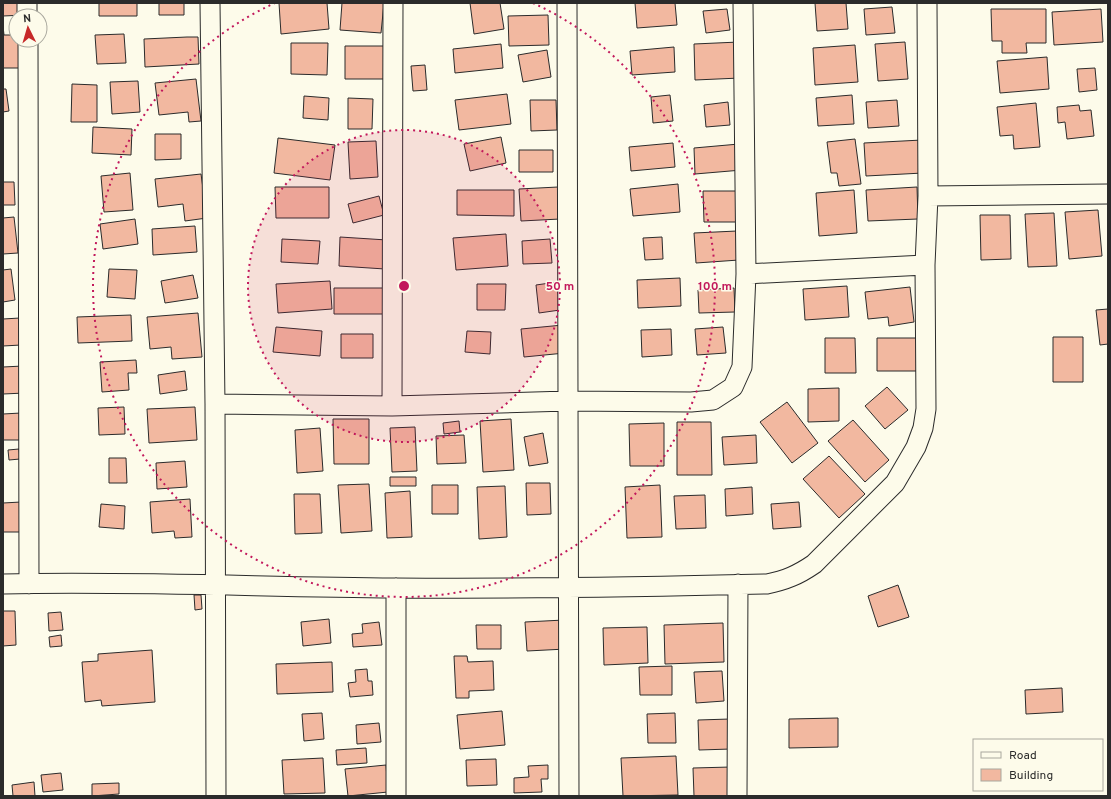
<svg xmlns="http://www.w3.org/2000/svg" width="1111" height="799" font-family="Overpass,sans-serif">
<rect width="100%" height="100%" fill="#fdfbea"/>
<path fill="#f2b8a0" stroke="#2b2b2b" d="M3,3H25V15L3,16Z
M99,3H137V16H99Z
M159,3H184V15H159Z
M279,3H327L329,29L281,34Z
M342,3H384L381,33L340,30Z
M470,3H500L504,29L474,34Z
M635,3H675L677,25L637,28Z
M815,3H846L848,29L817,31Z
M892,7L895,33L866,35L864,9Z
M727,9L730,30L706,33L703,11Z
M991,9H1046V43H1026L1027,53H1002V41H992Z
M1101,9L1103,42L1054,45L1052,12Z
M548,15L549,45L509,46L508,16Z
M3,26L4,35H16V40H23L25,68H3Z
M124,34L126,63L97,64L95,35Z
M187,37H198L199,64L145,67L144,39Z
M739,42L740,78L695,80L694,44Z
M905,42L908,79L878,81L875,44Z
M291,43H328L327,75L291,74Z
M501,44L503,68L455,73L453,49Z
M855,45L858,82L815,85L813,48Z
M345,46H385V79H345Z
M674,47L675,72L632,75L630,51Z
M547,50L551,77L523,82L518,55Z
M1047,57L1049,89L1000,93L997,61Z
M425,65L427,90L413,91L411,66Z
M1095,68L1097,90L1079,92L1077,69Z
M196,79L201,121L189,122L188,112L159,115L155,83Z
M138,81L140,112L112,114L110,82Z
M72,84L97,85V122H71Z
M3,89H6L9,111L3,112Z
M507,94L511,124L459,130L455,100Z
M670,95L673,121L653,123L651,97Z
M852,95L854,124L818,126L816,98Z
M304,96L329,98L328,120L303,118Z
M348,98L373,99L372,129H348Z
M530,100H556L557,130L531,131Z
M897,100L899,126L868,128L866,102Z
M728,102L730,125L706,127L704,105Z
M1036,103L1040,147L1014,149L1013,135L1000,136L997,107Z
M1079,105L1080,111L1091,110L1094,136L1067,139L1065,122L1058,123L1057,107Z
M93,127L132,129L131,155L92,153Z
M155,134H181V159L155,160Z
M501,137L506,163L470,171L464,144Z
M278,138L335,145L330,180L274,173Z
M855,139L861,184L839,186L837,173H831L827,142Z
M922,140L923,173L866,176L864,143Z
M376,141L378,177L350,179L348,142Z
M673,143L675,167L631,171L629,147Z
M739,144L742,170L695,174L694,148Z
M519,150H553V172H519Z
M130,173L133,210L104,212L101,176Z
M201,174L207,218L185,221L183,204L158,207L155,179Z
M3,182H14L15,205H3Z
M678,184L680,212L633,216L630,189Z
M275,187H329V218H276Z
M558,187L560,219L521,221L519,189Z
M917,187L918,219L868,221L866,190Z
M457,190H514V216L457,215Z
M854,190L857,233L819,236L816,193Z
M703,191H737V222H704Z
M379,196L384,215L353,223L348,204Z
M1098,210L1102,256L1069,259L1065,212Z
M1054,213L1057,266L1028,267L1025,214Z
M980,215H1010L1011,259L981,260Z
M14,217L18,253L3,254V218Z
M135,219L138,244L103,249L100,224Z
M195,226L197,252L153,255L152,229Z
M737,231L739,260L696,263L694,233Z
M506,234L508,266L456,270L453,238Z
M340,237L387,240L385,269L339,266Z
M662,237L663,259L645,260L643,238Z
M282,239L320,241L318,264L281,262Z
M550,239L552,263L523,264L522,241Z
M11,269L15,300L3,302V270Z
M109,269L137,270L135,299L107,297Z
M193,275L198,298L165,303L161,281Z
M680,278L681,306L638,308L637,280Z
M330,281L332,309L278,313L276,284Z
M557,282L560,310L539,313L536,285Z
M477,284H506L505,310H477Z
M847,286L849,317L805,320L803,289Z
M910,287L914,322L889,326L888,317L868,319L865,292Z
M334,288H388L387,314H334Z
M734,288L735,312L699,313L698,290Z
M1108,309V344L1100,345L1096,310Z
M198,313L202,357L172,359L171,347L150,349L147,317Z
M131,315L132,341L78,343L77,317Z
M20,318L21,345L3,346V319Z
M563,325L565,353L524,357L521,329Z
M276,327L322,331L320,356L273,352Z
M723,327L726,353L697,355L695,329Z
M671,329L672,355L642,357L641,330Z
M467,331L491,332L490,354L465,352Z
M341,334H373V358H341Z
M1053,337H1083V382H1053Z
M825,338H855L856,373H825Z
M877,338H924V371H877Z
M136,360L137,373H128L129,390L102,392L100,362Z
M23,366L25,393L3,394V367Z
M185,371L187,390L160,394L158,375Z
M887,387L908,410L885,429L865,406Z
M839,388V421L808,422V389Z
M787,402L818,443L792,463L760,422Z
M124,407L125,434L99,435L98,408Z
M195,407L197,440L149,443L147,409Z
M21,413L22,440H3V414Z
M333,419H369V464H334Z
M511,419L514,470L483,472L480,421Z
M853,420L889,460L865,482L828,441Z
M459,421L460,432L444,434L443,423Z
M677,422H711L712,475H677Z
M664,423V466H630L629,424Z
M415,427L417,471L392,472L390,428Z
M320,428L323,471L297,473L295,430Z
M543,433L548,463L529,466L524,437Z
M464,435L466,463L437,464L436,436Z
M756,435L757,463L724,465L722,437Z
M19,449L20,459L9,460L8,450Z
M829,456L865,494L839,518L803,479Z
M109,458H126L127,483H109Z
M185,461L187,487L157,489L156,463Z
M390,477H416V486H390Z
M526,483H550L551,514L527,515Z
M369,484L372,531L341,533L338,485Z
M432,485H458V514H432Z
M660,485L662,537L627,538L625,487Z
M505,486L507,537L479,539L477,487Z
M752,487L753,514L726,516L725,489Z
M410,491L412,537L387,538L385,493Z
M294,494H320L322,533L295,534Z
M705,495L706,528L676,529L674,496Z
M190,499L192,537L175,538L174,531L152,533L150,502Z
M21,502V532H3V503Z
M799,502L801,527L773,529L771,504Z
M101,504L125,506L124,529L99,527Z
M898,585L909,617L878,627L868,596Z
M194,595H201L202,609L195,610Z
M3,611H15L16,645L3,646Z
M61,612L63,630L49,631L48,613Z
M329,619L331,643L303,646L301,622Z
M564,620L566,649L527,651L525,622Z
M379,622L382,645L353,647L352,634L363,633L362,624Z
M723,623L724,662L665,664L664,625Z
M476,625H501V649H477Z
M647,627L648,663L604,665L603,628Z
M61,635L62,646L50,647L49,637Z
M152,650L155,702L102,706L101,700L85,702L82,662L98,661V654Z
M454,656H467L468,662L493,661L494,690L469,691V698H456Z
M332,662L333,692L277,694L276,664Z
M672,666V695H640L639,667Z
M367,669L368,681H372L373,695L350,697L348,683L356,682L355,670Z
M722,671L724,701L696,703L694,672Z
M1062,688L1063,712L1026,714L1025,690Z
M502,711L505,745L460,749L457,715Z
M322,713L324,739L304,741L302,714Z
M675,713L676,743H648L647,714Z
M838,718V747L789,748V719Z
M730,719L731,749L699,750L698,720Z
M379,723L381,742L357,744L356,725Z
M366,748L367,763L337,765L336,750Z
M676,756L678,795L623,796L621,758Z
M323,758L325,793L284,794L282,760Z
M496,759L497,785L467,786L466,760Z
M386,765L388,792L348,796L345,769Z
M548,765V779H541L542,792L514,793V778L529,777L528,766Z
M731,767V796H694L693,768Z
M61,773L63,790L43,792L41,775Z
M34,782L35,796H13L12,785Z
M119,783V794L92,796V784Z"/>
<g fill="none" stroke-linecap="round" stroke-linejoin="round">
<g stroke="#2b2b2b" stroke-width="21">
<path id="street" d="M27,3V16
M210,3L215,404L216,796
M567,3L569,796
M28,40L29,584
M928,196L1108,194
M746,274L925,265
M215,404L392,406L568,401L691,402L713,400L733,387L742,367L746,274L743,3
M392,406L393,3
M3,584C133,581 264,587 395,588C519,589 643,587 767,584C786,580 798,575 814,564L895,483L916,447L923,428L926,409L925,265L928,196L927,3
M396,588V796
M737,796L738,584"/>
</g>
<use href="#street" stroke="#fdfbea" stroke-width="19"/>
</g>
<circle cx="404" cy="286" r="156" fill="#c2185b" fill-opacity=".12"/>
<g fill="none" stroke="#c2185b" stroke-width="2" stroke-dasharray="2 4">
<circle cx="404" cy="286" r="156"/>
<path d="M533 3A311 311 0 1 1 275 3"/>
</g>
<circle cx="404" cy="286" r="6" fill="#c2185b" stroke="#fdfbea" stroke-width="2"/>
<g font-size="12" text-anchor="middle" font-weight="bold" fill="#c2185b" stroke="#fdfbea" stroke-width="3" stroke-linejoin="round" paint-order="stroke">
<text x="560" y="290">50 m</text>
<text x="715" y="290">100 m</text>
</g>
<rect width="1111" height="799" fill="none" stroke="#2b2b2b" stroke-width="8"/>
<rect x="973" y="739" width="130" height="52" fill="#fdfbea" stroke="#a9a89e"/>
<rect x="981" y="752" width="20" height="6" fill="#fdfbea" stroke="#a9a89e"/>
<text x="1009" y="759" font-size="12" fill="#2b2b2b">Road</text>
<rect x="981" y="769" width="20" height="12" fill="#f2b8a0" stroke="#a9a89e"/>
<text x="1009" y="779" font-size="12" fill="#2b2b2b">Building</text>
<g transform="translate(28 28) rotate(355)"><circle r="19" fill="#fdfbea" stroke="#a9a89e"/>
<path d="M0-3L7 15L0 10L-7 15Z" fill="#c62828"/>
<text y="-6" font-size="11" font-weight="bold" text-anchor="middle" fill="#2b2b2b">N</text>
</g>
</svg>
